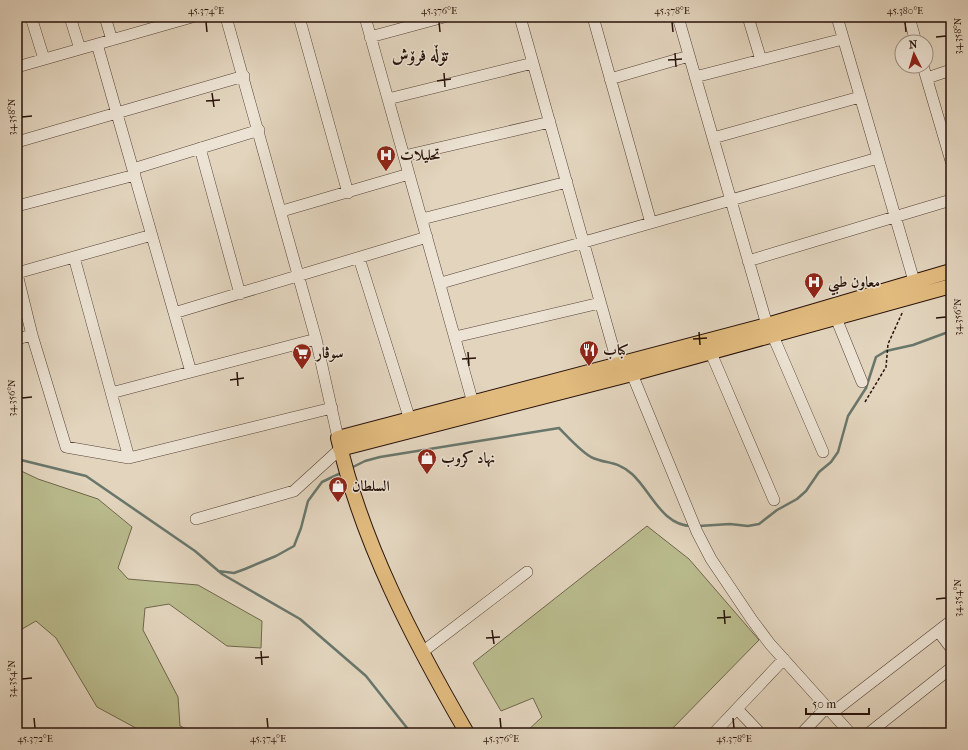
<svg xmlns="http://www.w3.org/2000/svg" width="968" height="750" font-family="'IM FELL French Canon',Amiri,serif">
<rect width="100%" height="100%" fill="#e2d4bd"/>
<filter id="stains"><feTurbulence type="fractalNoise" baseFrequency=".005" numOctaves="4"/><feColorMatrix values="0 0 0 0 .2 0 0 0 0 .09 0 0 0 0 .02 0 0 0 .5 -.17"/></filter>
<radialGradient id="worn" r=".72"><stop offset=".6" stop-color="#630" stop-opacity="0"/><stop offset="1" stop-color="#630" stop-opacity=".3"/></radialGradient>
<path fill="#b9bb8d" stroke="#70664c" d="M17,469L38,479L98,499L132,527L118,568L128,579L198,585L262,621L261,648L227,646L169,604L145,608L143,630L178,697L180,726L195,733H145L97,707L56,638L36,621L17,632Z
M647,526L689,559L759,640L668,733H525L542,717L533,698L501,711L473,663Z"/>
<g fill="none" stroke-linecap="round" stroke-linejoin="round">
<path stroke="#69766b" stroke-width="2.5" d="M17,459L86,476L195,551L222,574L300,619L366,676L411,733
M351,468L365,461L380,457L559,428C567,436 583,454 593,458C607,464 618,461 632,474C651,491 662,526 692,526
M699,526L730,524L748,526L759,524L777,510L797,499L806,491L819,472L831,462L838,452L848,416L866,388L876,357L886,351L913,345L951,331
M218,571L234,573L245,569L276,556L294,546L301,528L308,501L322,482L343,472"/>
<g stroke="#564237" stroke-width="12">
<path id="minor" d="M31,17L44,59
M70,17L80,49
M105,17L112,40
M226,17L316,339L338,438
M299,17L348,193
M365,17L473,403
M520,17L618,365
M593,17L651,223
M678,17L767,325
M748,17L761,60
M837,17L914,281
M909,17L916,42
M370,37L444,17
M97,44L191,372
M923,66L951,161
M17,67L192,17
M695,77L843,39
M927,78L951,70
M610,79L689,56
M388,99L533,63
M713,138L860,97
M17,142L244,76
M200,148L240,294
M404,156L550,122
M133,169L259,130
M17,206L135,175
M282,211L409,174
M422,219L567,182
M74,257L129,458
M359,258L410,420
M748,261L951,200
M17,273L152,235
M17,274L32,335L66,447L129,458L332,408
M441,283L878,158
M174,313L427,237
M836,318L862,382
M773,336L823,452
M455,337L600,303
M17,339L32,335
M711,353L774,500
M632,374L697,532L711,559L752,620L770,644L850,733
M111,393L316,339
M196,519L294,491L340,449
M938,631L951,648
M421,653L527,572
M737,709L760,733
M832,713L951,621
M714,733L784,659
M802,733L827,707
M869,733L951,668"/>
</g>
<g stroke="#28120a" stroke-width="16">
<path id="major" d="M340,449L632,374L951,286
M467,733C413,640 362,543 338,438L767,325L951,271"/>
</g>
<path stroke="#28120a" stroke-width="1.5" stroke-dasharray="3 2" stroke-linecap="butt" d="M865,402L886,367L888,344L903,311"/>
<use href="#minor" stroke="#ece3d4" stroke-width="11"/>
<use href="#major" stroke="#e1ba7e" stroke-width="14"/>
</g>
<path fill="none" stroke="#28120a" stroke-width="1.5" d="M206,22L207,32M439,22L440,32M672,22L673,32M905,22L906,32M936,37L946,36M675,53L676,67M668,60L682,59M444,73L445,87M437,81L451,79M212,93L214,107M206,101L220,100M22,117L32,116M936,318L946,317M699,332L700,345M693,339L707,338M468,352L469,366M462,359L476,358M237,372L238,386M230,380L244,378M22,398L32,397M936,599L946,598M724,610L725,624M717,618L731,617M492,630L494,644M486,638L500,637M261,651L262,665M255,658L269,657M22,679L32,678M34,718L35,728M267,718L268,728M500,718L501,728M733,718L734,728"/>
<defs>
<g id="hospital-pin" transform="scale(1)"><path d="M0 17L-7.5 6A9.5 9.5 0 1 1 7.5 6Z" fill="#8f2418" stroke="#ece3d4"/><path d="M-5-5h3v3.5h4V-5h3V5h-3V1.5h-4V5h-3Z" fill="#fff"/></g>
<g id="restaurant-pin" transform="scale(1)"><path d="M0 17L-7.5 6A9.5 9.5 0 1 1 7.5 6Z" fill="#8f2418" stroke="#ece3d4"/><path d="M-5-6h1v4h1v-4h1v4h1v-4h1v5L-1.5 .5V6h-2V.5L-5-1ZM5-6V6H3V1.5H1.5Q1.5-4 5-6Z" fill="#fff"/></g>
<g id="supermarket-pin" transform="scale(1)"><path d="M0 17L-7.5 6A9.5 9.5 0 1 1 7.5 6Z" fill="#8f2418" stroke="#ece3d4"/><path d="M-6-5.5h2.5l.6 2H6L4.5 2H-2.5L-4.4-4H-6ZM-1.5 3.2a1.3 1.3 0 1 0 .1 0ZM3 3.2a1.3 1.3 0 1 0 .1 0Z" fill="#fff"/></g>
<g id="shop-pin" transform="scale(1)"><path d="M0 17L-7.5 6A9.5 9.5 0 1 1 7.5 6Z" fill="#8f2418" stroke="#ece3d4"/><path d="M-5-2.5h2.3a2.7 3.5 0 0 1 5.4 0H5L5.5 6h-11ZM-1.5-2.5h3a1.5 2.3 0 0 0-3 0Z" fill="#fff"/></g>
</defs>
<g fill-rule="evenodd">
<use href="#hospital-pin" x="386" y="155"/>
<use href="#hospital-pin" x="814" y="282"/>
<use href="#restaurant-pin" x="589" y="350"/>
<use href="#supermarket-pin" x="302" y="353"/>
<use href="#shop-pin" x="427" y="458"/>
<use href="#shop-pin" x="338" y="486"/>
</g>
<g text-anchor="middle" stroke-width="3" stroke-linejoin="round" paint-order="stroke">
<g font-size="15" font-weight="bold" fill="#28120a" stroke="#ece3d4" text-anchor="start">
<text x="400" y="160">تحلیلات</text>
<text x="828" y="287">معاون طبي</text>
<text x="603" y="355">كباب</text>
<text x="316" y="358">سوڤار</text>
<text x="441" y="463">نهاد كروب</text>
<text x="352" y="491">السلطان</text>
</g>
<g font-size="17" font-weight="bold" fill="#28120a" stroke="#ece3d4">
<text x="420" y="61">تۆڵە فرۆش</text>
</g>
</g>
<rect width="968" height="750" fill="none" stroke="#e2d4bd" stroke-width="44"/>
<g transform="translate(914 54) rotate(355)"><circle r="19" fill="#ece3d4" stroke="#9e8f83"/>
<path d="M0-3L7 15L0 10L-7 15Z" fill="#8f2418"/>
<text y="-6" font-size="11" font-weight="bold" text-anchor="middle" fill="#28120a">N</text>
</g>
<path d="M806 708v6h63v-6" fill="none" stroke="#28120a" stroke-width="2"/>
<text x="812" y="708" font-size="12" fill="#28120a" stroke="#ece3d4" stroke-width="3" paint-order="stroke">50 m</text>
<rect x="22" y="22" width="924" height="706" fill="none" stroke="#28120a" stroke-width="1.5"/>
<g font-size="10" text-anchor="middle" fill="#28120a">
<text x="206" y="14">45.374°E</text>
<text x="439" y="14">45.376°E</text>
<text x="672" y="14">45.378°E</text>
<text x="905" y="14">45.380°E</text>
<text transform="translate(957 36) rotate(-90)" y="4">34.358°N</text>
<text transform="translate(11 117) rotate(-90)" y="4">34.358°N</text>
<text transform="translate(957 317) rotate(-90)" y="4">34.356°N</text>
<text transform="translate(11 398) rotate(-90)" y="4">34.356°N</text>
<text transform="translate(957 598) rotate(-90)" y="4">34.354°N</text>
<text transform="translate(11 679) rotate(-90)" y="4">34.354°N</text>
<text x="35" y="742">45.372°E</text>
<text x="268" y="742">45.374°E</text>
<text x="501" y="742">45.376°E</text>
<text x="734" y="742">45.378°E</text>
</g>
<rect width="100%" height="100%" filter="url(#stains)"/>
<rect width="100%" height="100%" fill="url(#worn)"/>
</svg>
